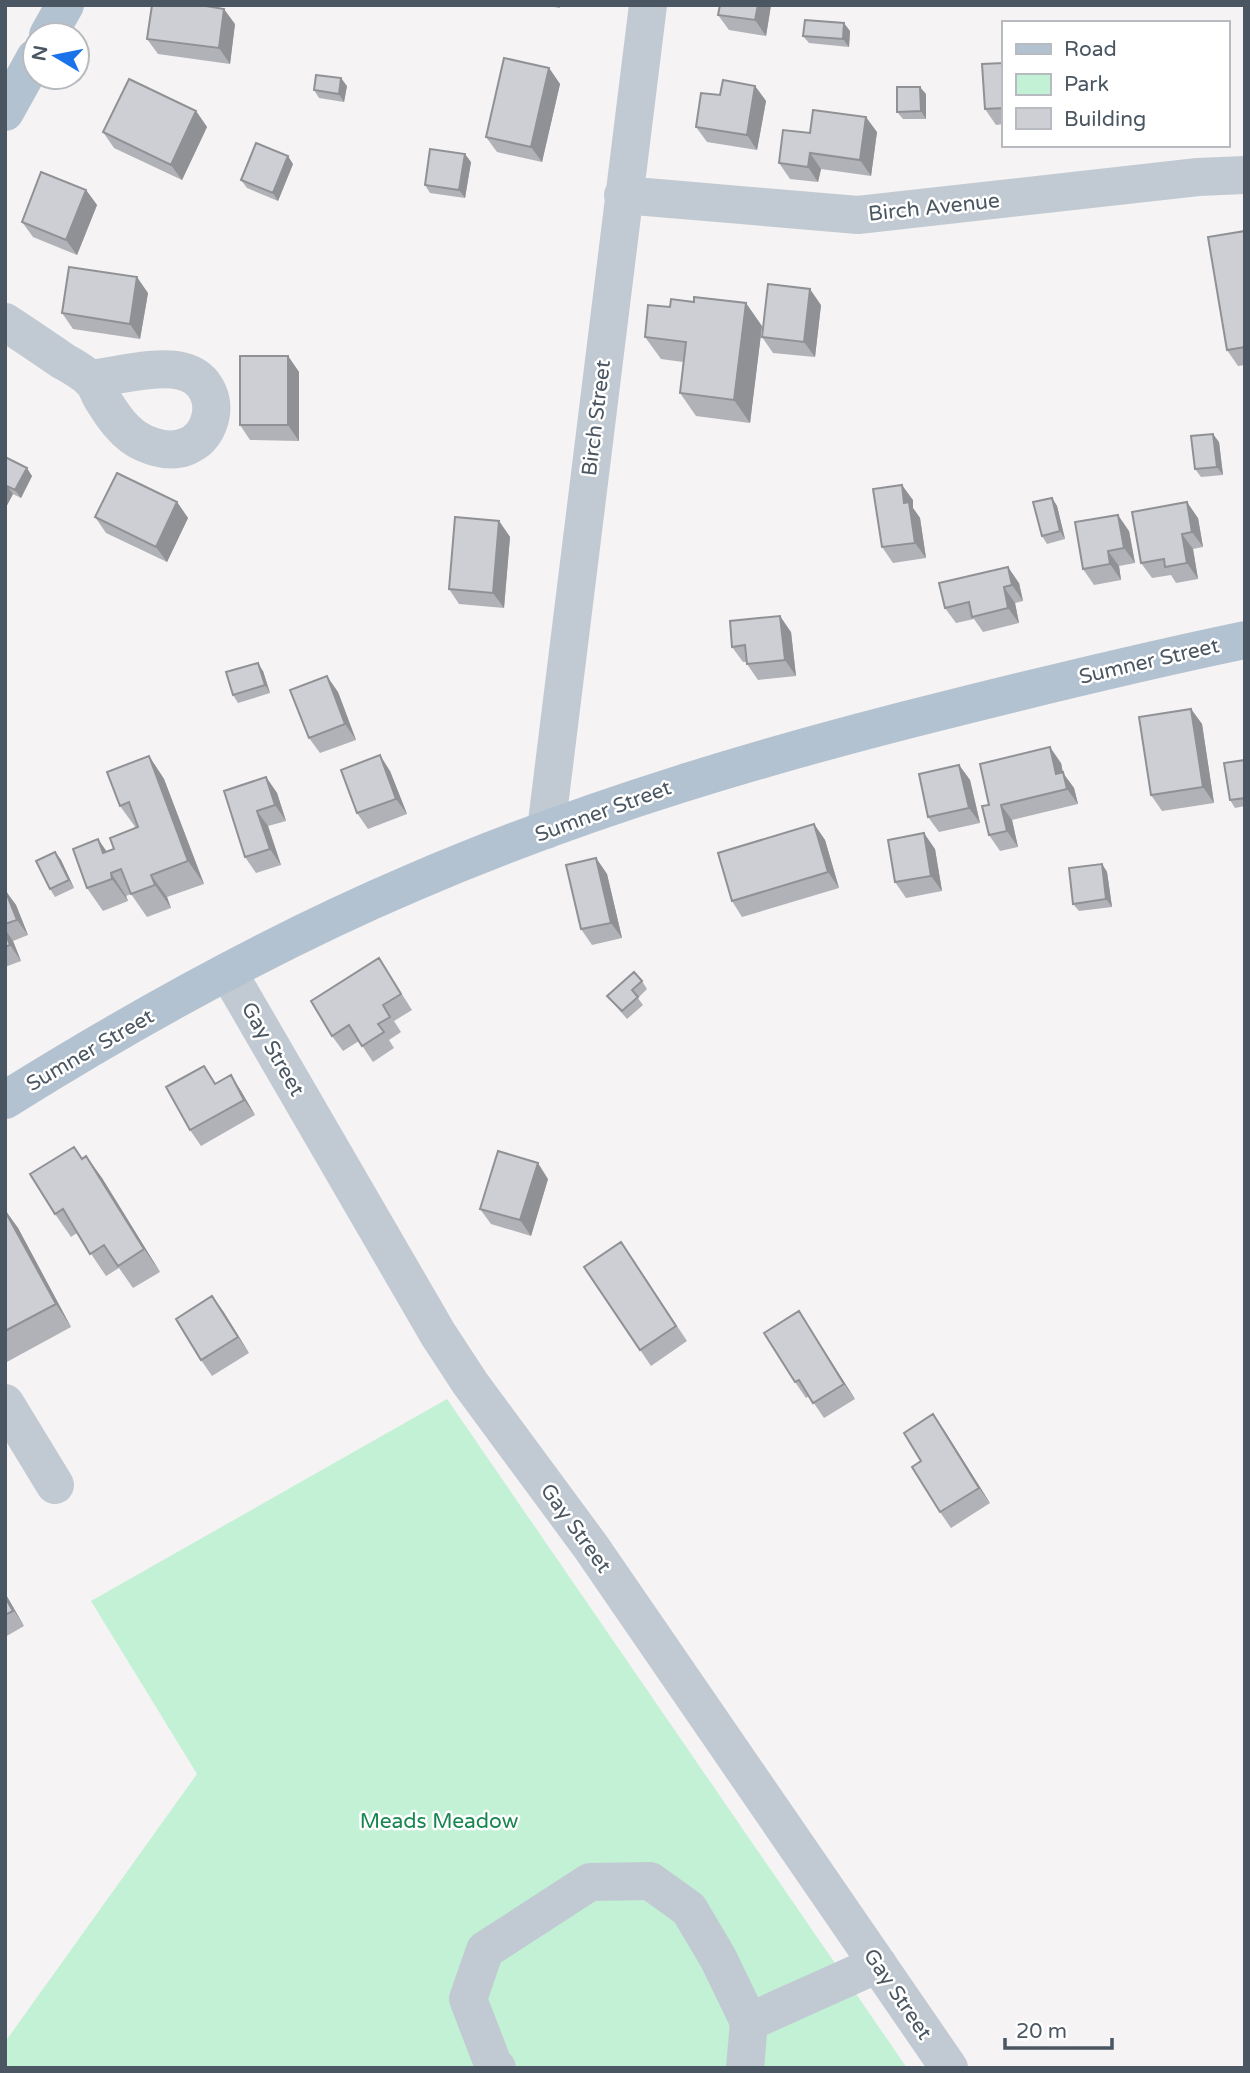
<svg xmlns="http://www.w3.org/2000/svg" width="1250" height="2073" font-family="'Varela Round',sans-serif">
<rect width="100%" height="100%" fill="#f5f3f3"/>
<path fill="#c3f1d5" d="M447,1399L907,2068H5V2042L197,1774L91,1601Z"/>
<g fill="none" stroke-linecap="round" stroke-linejoin="round">
<path stroke="#c1cad2" stroke-width="38" d="M623,195L858,215L1198,177L1245,175
M5,322C25,335 44,348 63,361C72,366 83,372 90,379C95,383 98,391 101,397C112,415 125,435 144,443C213,474 235,383 181,371C157,365 116,376 91,379
M546,830L648,5
M228,972L438,1334L470,1383L591,1547L949,2068
M5,1403L55,1485
M749,2022L878,1964
M497,2068L493,2064L468,1999L485,1950L590,1882L650,1881L689,1909L718,1958L749,2022L745,2068"/>
<path stroke="#b3c2d1" stroke-width="38" d="M48,35L65,5
M5,112L35,58
M5,1100C135,1019 271,943 412,883C588,807 772,753 958,707C1054,683 1149,660 1245,640"/>
</g>
<path fill="#b0b2b7" d="M542,5H560V8Z
M718,5H771L766,36L729,30L718,15L720,7Z
M235,24L230,64L158,54L147,39Z
M850,31L849,47L809,43L803,36Z
M1003,63V124L996,125L985,109Z
M549,68L560,84L542,162L497,152L486,137Z
M347,86L344,102L319,98L314,90Z
M755,86L766,101L757,150L707,142L696,127L720,95Z
M926,94V119H903L897,112Z
M196,111L207,127L182,180L114,148L103,132Z
M877,132L871,176L821,169L818,182L790,179L779,163L810,133Z
M471,162L465,198L430,193L425,185Z
M293,164L278,201L247,188L241,180Z
M86,190L97,205L77,255L33,237L22,222Z
M1245,231V365L1238,366L1227,350Z
M148,293L140,339L73,329L62,313Z
M821,305L815,357L773,353L762,337Z
M762,326L750,423L696,416L680,393L683,362L661,359L645,337Z
M288,356L299,372V441L250,440L240,425Z
M1219,442L1223,475L1201,477L1195,469Z
M5,457L32,476L21,498L13,494L5,509Z
M1052,498L1057,506L1065,539L1047,544L1042,536Z
M913,500V508L920,518L926,558L893,563L882,547Z
M177,502L188,518L167,562L106,533L95,517Z
M1198,518L1203,547L1193,549L1198,579L1176,583L1171,575L1152,578L1141,563Z
M499,521L510,537L504,608L459,604L449,589Z
M1129,531L1135,563L1119,566L1121,580L1094,585L1083,569Z
M939,583H1019L1023,601L1015,603L1019,623L983,632L974,619L956,623L945,608Z
M791,632L796,676L758,680L747,664V662H743L732,647Z
M263,671L270,693L238,703L233,695Z
M338,692L356,740L320,753L309,738Z
M1191,709L1202,724L1214,803L1162,811L1151,795Z
M149,756L164,779L204,884L167,897L171,908L147,917L131,894L126,896L128,901L103,911L87,888L107,852L114,849L136,828L120,806Z
M1245,760V806L1235,808L1230,800Z
M1061,763L1063,773L1074,788L1078,804L1012,820L1018,847L1000,851L989,835V805Z
M959,765L970,780L980,823L939,832L928,817Z
M390,771L407,814L368,829L357,813Z
M266,777L277,793L286,821L268,826L281,865L256,873L245,857Z
M814,824L825,840L839,888L742,917L732,901Z
M935,849L942,891L906,898L895,882Z
M55,852L61,860L74,888L55,897L50,889Z
M596,858L607,874L622,938L592,945L581,929Z
M1102,864L1107,872L1112,907L1079,911L1073,904Z
M5,890L16,905L28,935L13,941L21,961L5,967Z
M379,958L412,1010L394,1021L401,1032L389,1040L394,1048L373,1062L359,1041L343,1051L332,1036Z
M642,981L647,989L638,998L643,1005L627,1019L607,996Z
M231,1076L241,1091L255,1115L201,1146L190,1130L216,1083Z
M86,1156L102,1178L160,1272L133,1288L119,1268L106,1276L77,1233L71,1237L55,1214L82,1159Z
M548,1179L531,1236L491,1224L480,1209Z
M5,1210L18,1228L71,1327L5,1363Z
M632,1258L687,1341L651,1366L584,1267Z
M223,1311L249,1353L212,1376L201,1360Z
M809,1327L855,1399L824,1418L809,1396L806,1398L795,1382Z
M944,1430L990,1503L951,1528L940,1512L921,1461Z
M5,1593L24,1626L5,1637Z"/>
<path fill="#909195" d="M758,5H771L766,36L755,20Z
M224,9L235,24L230,64L219,48Z
M844,23L850,31L849,47L843,39Z
M549,68L560,84L542,162L531,147Z
M341,78L347,86L344,102L339,94Z
M755,86L766,101L757,150L747,135Z
M920,87L926,94V119L921,111Z
M196,111L207,127L182,180L171,165Z
M866,117L877,132L871,176L860,160Z
M810,153L821,169L818,182L808,167Z
M465,154L471,162L465,198L459,190Z
M288,156L293,164L278,201L273,193Z
M86,190L97,205L77,255L66,240Z
M137,277L148,293L140,339L130,324Z
M810,289L821,305L815,357L804,342Z
M746,303L762,326L750,423L734,400Z
M288,356L299,372V441L288,425Z
M1213,434L1219,442L1223,475L1217,467Z
M27,468L32,476L21,498L15,490Z
M902,485L913,500V508L920,518L926,558L915,543L904,503Z
M7,486L13,494L5,509V490Z
M1052,498L1057,506L1065,539L1060,531Z
M177,502L188,518L167,562L156,547Z
M1187,502L1198,518L1203,547L1192,532Z
M1118,515L1129,531L1135,563L1124,548Z
M499,521L510,537L504,608L493,593Z
M1182,534L1193,549L1198,579L1187,563Z
M1108,551L1119,566L1121,580L1110,564Z
M1008,567L1019,583L1023,601L1012,585Z
M1004,587L1015,603L1019,623L1008,608Z
M780,616L791,632L796,676L785,660Z
M258,663L263,671L270,693L265,685Z
M327,676L338,692L356,740L345,724Z
M1191,709L1202,724L1214,803L1203,787Z
M1050,747L1061,763L1063,773L1074,788L1078,804L1067,789L1064,779L1067,790L1056,774Z
M380,755L390,771L407,814L396,799Z
M149,756L164,779L204,884L188,861Z
M959,765L970,780L980,823L969,808Z
M266,777L277,793L286,821L275,805Z
M1001,805L1012,820L1018,847L1007,831Z
M257,811L268,826L281,865L270,849Z
M814,824L825,840L839,888L828,872Z
M924,833L935,849L942,891L931,876Z
M98,839L114,862L103,853Z
M55,852L61,860L74,888L69,880Z
M596,858L607,874L622,938L611,923Z
M1102,864L1107,872L1112,907L1106,899Z
M111,873L126,896L128,901L112,879Z
M151,875L167,897L171,908L155,885Z
M5,890L16,905L28,935L17,920Z
M5,929L13,941L21,961L10,945L5,932Z
M231,1075L241,1091L255,1115L244,1100Z
M86,1156L102,1178L160,1272L144,1249Z
M538,1163L548,1179L531,1236L520,1220Z
M5,1210L18,1228L71,1327L56,1304Z
M212,1296L223,1311L249,1353L238,1337Z
M799,1311L809,1327L855,1399L844,1384Z
M933,1414L944,1430L990,1503L979,1488Z
M5,1593L24,1626L5,1597Z"/>
<path fill="#cdcfd5" stroke="#909195" stroke-width="2" d="M152,5H200L224,9L219,48L147,39Z
M720,5H758L755,20L718,15Z
M805,20L844,23L843,39L803,36Z
M504,58L549,68L531,147L486,137Z
M1003,63V108L985,109L982,64Z
M316,75L341,78L339,94L314,90Z
M129,79L196,111L171,165L103,132Z
M723,80L755,86L747,135L696,127L701,93L720,95Z
M897,87H920L921,111L897,112Z
M813,110L866,117L860,160L810,153L808,167L779,163L783,130L810,133Z
M256,143L288,156L273,193L241,180Z
M430,149L465,154L459,190L425,185Z
M41,172L86,190L66,240L22,222Z
M1245,231V347L1227,350L1208,237Z
M69,267L137,277L130,324L62,313Z
M768,284L810,289L804,342L762,337Z
M694,297L746,303L734,400L680,393L686,342L645,337L648,305L670,307L671,299L694,302Z
M240,356H288V425H240Z
M1213,434L1217,467L1195,469L1191,436Z
M5,457L27,468L15,490L7,486L5,490Z
M117,473L177,502L156,547L95,517Z
M902,485L904,503L909,502L915,543L882,547L873,489Z
M1052,498L1060,531L1042,536L1033,502Z
M1187,502L1192,532L1182,534L1187,563L1165,567L1164,559L1141,563L1132,512Z
M1118,515L1124,548L1108,551L1110,564L1083,569L1075,522Z
M455,517L499,521L493,593L449,589Z
M1008,567L1012,585L1004,587L1008,608L972,617L969,602L945,608L939,583Z
M780,616L785,660L747,664L745,645L732,647L730,621Z
M258,663L265,685L233,695L226,672Z
M327,676L345,724L309,738L290,690Z
M1191,709L1203,787L1151,795L1139,717Z
M1050,747L1056,774L1063,772L1067,789L1001,805L1007,831L989,835L982,806L989,805L980,764Z
M380,755L396,799L357,813L341,770Z
M149,756L188,861L151,875L155,885L131,894L121,869L111,873L112,879L87,888L73,849L98,839L103,853L114,849L110,838L138,827L129,802L120,806L107,772Z
M1245,760V798L1230,800L1224,763Z
M959,765L969,808L928,817L919,774Z
M266,777L275,805L257,811L270,849L245,857L224,791Z
M814,824L828,872L732,901L718,853Z
M924,833L931,876L895,882L888,840Z
M55,852L69,880L50,889L36,861Z
M596,858L611,923L581,929L566,865Z
M1102,864L1106,899L1073,904L1069,868Z
M5,890L17,920L5,924Z
M5,932L10,945L5,947Z
M379,958L401,994L383,1005L390,1017L378,1024L384,1032L362,1046L349,1025L332,1036L311,1001Z
M634,972L642,981L632,990L638,997L622,1011L607,996Z
M204,1066L215,1084L231,1075L244,1100L190,1130L166,1087Z
M74,1147L82,1159L86,1156L144,1249L118,1266L104,1245L90,1254L63,1209L55,1214L30,1174Z
M498,1151L538,1163L520,1220L480,1209Z
M5,1211L56,1304L5,1331Z
M621,1242L676,1326L640,1350L584,1267Z
M212,1296L238,1337L201,1360L176,1319Z
M799,1311L844,1384L813,1403L799,1380L795,1382L764,1333Z
M933,1414L979,1488L940,1512L912,1467L921,1461L904,1433Z
M5,1597L13,1611L5,1615Z"/>
<g text-anchor="middle" stroke-width="5" stroke-linejoin="round" paint-order="stroke">
<g font-size="21" fill="#4a5661" stroke="#fff">
<text transform="translate(934 207) rotate(-6)" y="7">Birch Avenue</text>
<text transform="translate(596 418) rotate(-83)" y="7">Birch Street</text>
<text transform="translate(1149 661) rotate(-13)" y="7">Sumner Street</text>
<text transform="translate(603 811) rotate(-20)" y="7">Sumner Street</text>
<text transform="translate(273 1049) rotate(60)" y="7">Gay Street</text>
<text transform="translate(90 1050) rotate(-30)" y="7">Sumner Street</text>
<text transform="translate(576 1528) rotate(54)" y="7">Gay Street</text>
<text transform="translate(898 1994) rotate(56)" y="7">Gay Street</text>
</g>
<g font-size="21" fill="#17864f" stroke="#fff">
<text x="439" y="1828">Meads Meadow</text>
</g>
</g>
<rect width="1250" height="2073" fill="none" stroke="#4a5661" stroke-width="14"/>
<rect x="1002" y="21" width="228" height="126" fill="#ffffff" stroke="#b7bbc0" stroke-width="2"/>
<rect x="1016" y="44" width="35" height="10" fill="#b3c2d1" stroke="#b7bbc0" stroke-width="2"/>
<text x="1064" y="56" font-size="21" fill="#4a5661">Road</text>
<rect x="1016" y="74" width="35" height="21" fill="#c3f1d5" stroke="#b7bbc0" stroke-width="2"/>
<text x="1064" y="91" font-size="21" fill="#4a5661">Park</text>
<rect x="1016" y="108" width="35" height="21" fill="#cdcfd5" stroke="#b7bbc0" stroke-width="2"/>
<text x="1064" y="126" font-size="21" fill="#4a5661">Building</text>
<g transform="translate(56 56) rotate(280)"><circle r="33" fill="#ffffff" stroke="#b7bbc0" stroke-width="2"/>
<path d="M0-5L12 26L0 18L-12 26Z" fill="#1a73e8"/>
<text y="-10" font-size="19" font-weight="bold" text-anchor="middle" fill="#4a5661">N</text>
</g>
<path d="M1005 2038v10h107v-10" fill="none" stroke="#4a5661" stroke-width="3.5"/>
<text x="1016" y="2038" font-size="21" fill="#4a5661" stroke="#ffffff" stroke-width="5" paint-order="stroke">20 m</text>
</svg>
